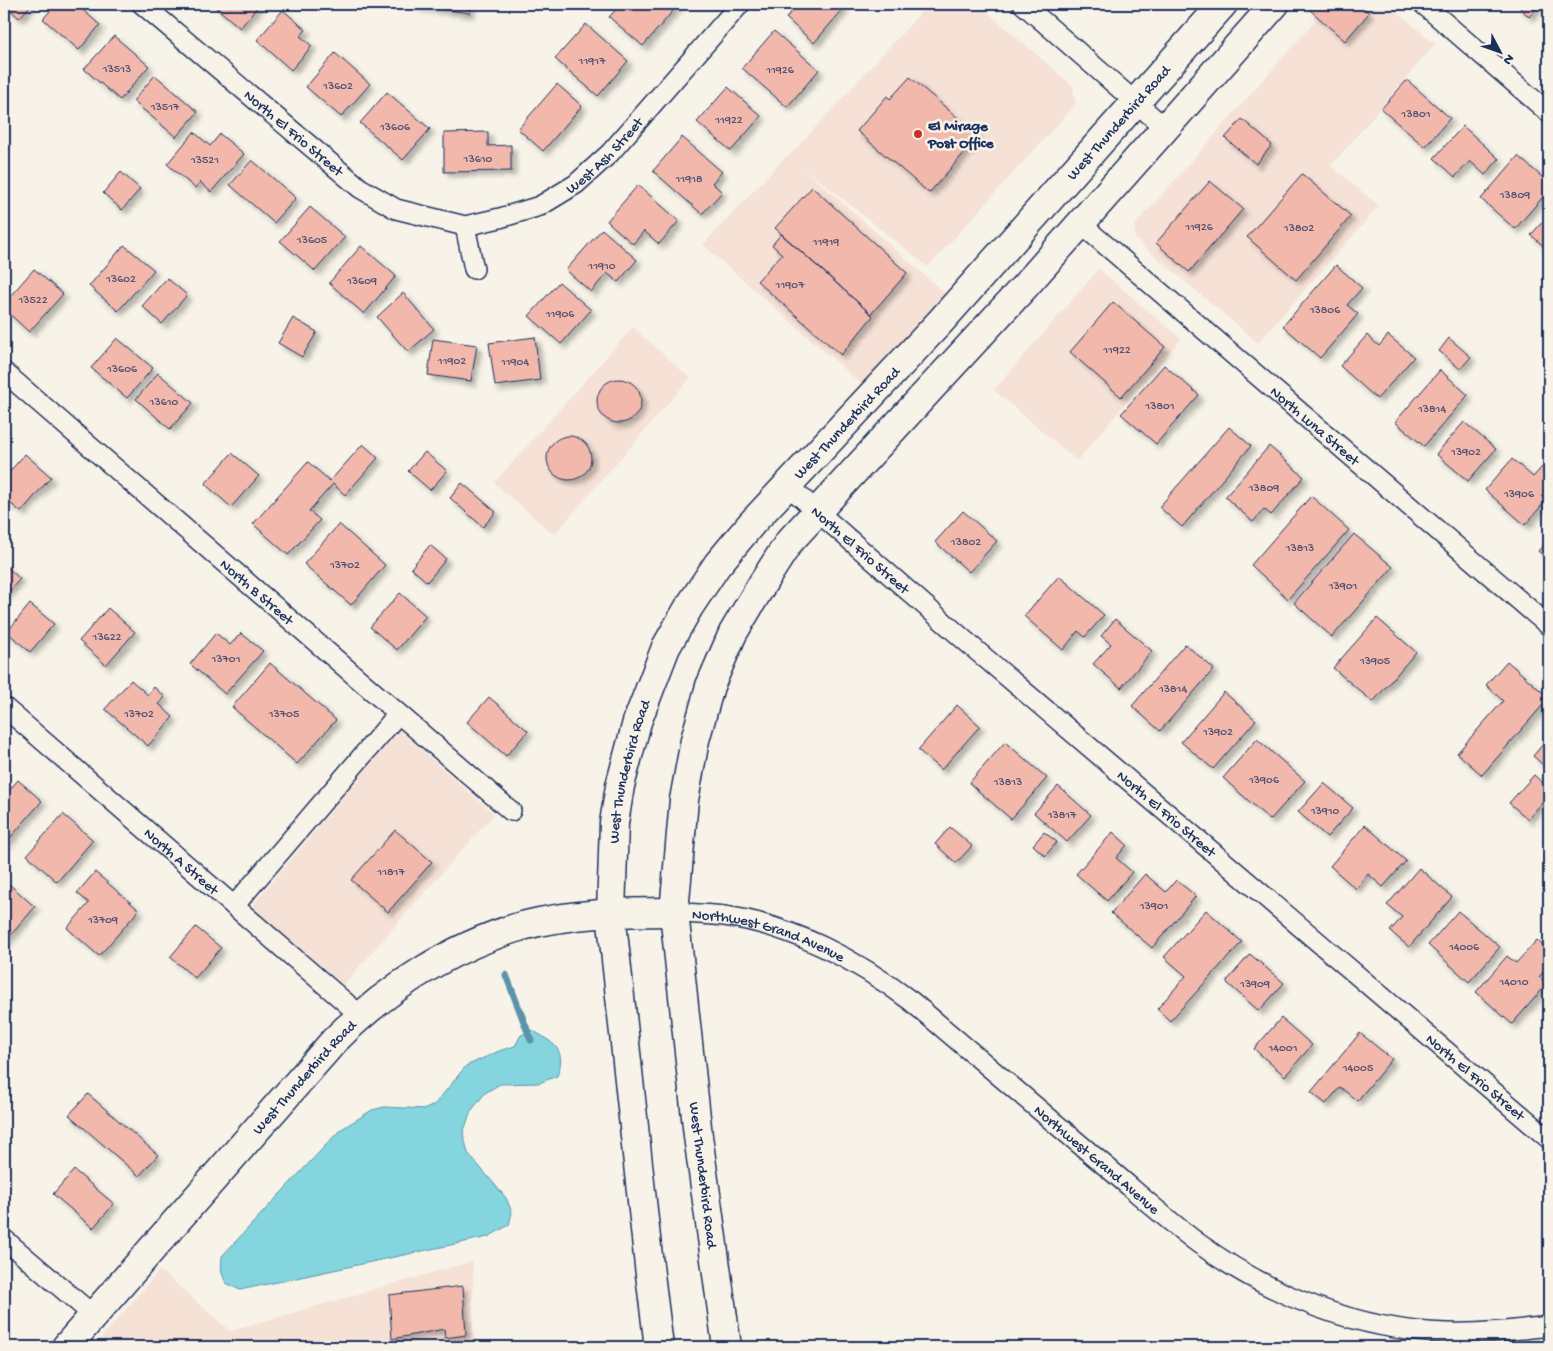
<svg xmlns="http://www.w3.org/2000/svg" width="1553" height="1351" font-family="'Gochi Hand',sans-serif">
<defs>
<filter id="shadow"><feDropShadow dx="4.5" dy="4.5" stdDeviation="2.5" flood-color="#0004"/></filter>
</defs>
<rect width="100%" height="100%" fill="#f7f3e8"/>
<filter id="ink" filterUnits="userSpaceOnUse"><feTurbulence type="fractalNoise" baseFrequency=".02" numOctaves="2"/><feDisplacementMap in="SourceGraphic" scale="10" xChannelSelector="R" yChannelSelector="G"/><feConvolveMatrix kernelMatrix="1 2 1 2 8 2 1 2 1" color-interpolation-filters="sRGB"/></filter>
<g filter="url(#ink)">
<path fill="#f6e1d6" d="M929,4H978L1073,86L1076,104L928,267L800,165L950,298L867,389L703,245L787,155L789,156Z
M1330,4H1388L1435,44L1331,166L1379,206L1258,343L1135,239V225Z
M1099,269L1181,339L1077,461L994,390Z
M633,327L690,378L554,535L494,483Z
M399,730L494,814L343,985L251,907Z
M473,1261V1347H93L160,1270L230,1331Z"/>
<path fill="#84d5de" stroke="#5a93ab" d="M532,1030C552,1042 568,1049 557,1076L539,1083L500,1084L485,1093L471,1111L463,1133L468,1153L506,1198L512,1212L509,1225L488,1237L240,1290L226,1283L221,1271L222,1256L340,1130L372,1110L384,1107L426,1109L435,1104L466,1066L499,1051L515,1046L521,1035Z"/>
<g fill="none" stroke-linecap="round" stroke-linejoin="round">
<path stroke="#5a93ab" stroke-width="7" d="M506,975L531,1040"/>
</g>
<path fill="#f2b8ac" stroke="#1b2f5e" filter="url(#shadow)" d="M4,4H32L19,18Z
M56,4H76L100,25L79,50L43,19Z
M212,4H260L240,28Z
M414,4H471L470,13L414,6Z
M621,4H677L678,5L643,46L609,17Z
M798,4H839L844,8L814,43L786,18Z
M1315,4H1359L1369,13L1345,41L1310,10Z
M1518,4H1540L1529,17L1517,5Z
M283,10L306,30L300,36L312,46L291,70L257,40Z
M586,24L628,61L598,96L555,59Z
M774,31L819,70L787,107L742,68Z
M114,36L149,66L120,100L84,69Z
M335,53L370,84L341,117L306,87Z
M155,75L198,112L176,137L133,101Z
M910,77L979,136L929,193L857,131L887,96L890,99Z
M1407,80L1450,118L1425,147L1381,109Z
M557,84L582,106L543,151L518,129Z
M728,87L761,116L731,151L697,122Z
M387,92L430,129L403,160L360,123Z
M1242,119L1272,145L1256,164L1225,138Z
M1463,126L1499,159L1485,175L1470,161L1455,177L1434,158Z
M194,132L210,146L220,134L244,154L211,192L200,182L195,188L167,164Z
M488,132V146L511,145V171L444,172V133Z
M682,137L722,172L712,183L722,192L702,214L653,171Z
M1518,156L1549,183V190L1515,229L1481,199Z
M252,160L296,198L274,223L230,185Z
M121,172L140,189L122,210L103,193Z
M1302,174L1351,216L1296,280L1247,237Z
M1210,181L1243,209L1189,272L1156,243Z
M638,185L679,221L659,244L644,231L633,244L607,221Z
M812,187L907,273L871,314L775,228Z
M310,207L345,237L315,271L280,241Z
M1549,214V251L1531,235Z
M602,229L637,260L618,282L607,273L591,292L566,270Z
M781,234L873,316L841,355L757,281L782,254L772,245Z
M124,245L154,270L118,311L89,286Z
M361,246L396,276L364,314L329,283Z
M1336,265L1362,288L1347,305L1358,314L1320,358L1283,326Z
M34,269L63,294L29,332L4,309V303Z
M167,278L187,295L162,324L142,306Z
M559,282L591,310L561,344L529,316Z
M403,293L434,329L408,352L377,317Z
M1113,302L1165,347L1121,397L1070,352Z
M293,318L317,332L302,357L278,343Z
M1367,335L1379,346L1388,335L1414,357L1377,399L1340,366Z
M535,337L540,380L495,386L489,343Z
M117,338L153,368L127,398L91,368Z
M1449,338L1471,357L1460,369L1439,351Z
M433,339L477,345L471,381L428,375Z
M1164,365L1199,395L1156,444L1121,414Z
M1440,370L1468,395L1424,446L1395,422Z
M158,373L193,403L170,429L136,399Z
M597 401a22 22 0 1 1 44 0a22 22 0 1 1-44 0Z
M1464,422L1496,449L1468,481L1436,454Z
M1229,427L1251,446L1182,527L1159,507Z
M547 458a22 22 0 1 1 44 0a22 22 0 1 1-44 0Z
M363,444L378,458L345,495L333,484L309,511L320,520L288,555L253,524L308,462L330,481Z
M1269,446L1304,477L1271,515L1264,509L1253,522L1225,497Z
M425,452L447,471L430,490L408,471Z
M232,453L259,476L231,507L205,484Z
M25,454L51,477L21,512L4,498V478Z
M1512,459L1533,477L1542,467L1549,473V497L1525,525L1485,490Z
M462,483L496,512L483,527L450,498Z
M1311,496L1349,530L1288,599L1251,565Z
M963,511L997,541L969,572L935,542Z
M339,524L385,565L351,605L304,564Z
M1354,534L1393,567L1332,637L1294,603Z
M1549,539V561L1538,551Z
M430,545L446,559L427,582L411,568Z
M4,564L20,579L4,597Z
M1059,576L1104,615L1085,637L1078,631L1063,650L1024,616Z
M400,593L426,616L397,650L370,627Z
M30,604L54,624L30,652L7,632Z
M108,608L135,632L106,665L79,641Z
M1377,618L1416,652L1373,702L1333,668Z
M1115,619L1152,651L1121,688L1093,664L1111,644L1101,636Z
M216,633L230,645L241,633L263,651L225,694L190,664Z
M1185,644L1214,669L1160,731L1132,706Z
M1507,661L1549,698L1482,775L1457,753L1503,701L1486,685Z
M270,663L336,720L297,764L232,707Z
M131,680L148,695L154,687L165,697L159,704L173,717L148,746L105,709Z
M1224,692L1256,720L1213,769L1181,742Z
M489,697L528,731L506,756L467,722Z
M957,705L980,726L941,770L918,750Z
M1549,737V770L1533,756Z
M1257,739L1305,781L1270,820L1223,778Z
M1005,742L1047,778L1011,819L969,783Z
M1534,775L1549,789V795L1528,819L1509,803Z
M18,780L42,801L4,845V796Z
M1324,783L1353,808L1327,837L1298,812Z
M1058,786L1091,815L1067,842L1034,813Z
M63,814L93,840L57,882L27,855Z
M1365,825L1406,861L1383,887L1368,874L1356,889L1330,866Z
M950,827L972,846L956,863L935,844Z
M395,830L432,862L388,912L351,880Z
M1044,832L1057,842L1045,856L1033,845Z
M1113,832L1127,845L1116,858L1132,872L1107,901L1076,874Z
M1419,868L1452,897L1409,947L1390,931L1402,917L1387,905Z
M95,872L139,910L99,956L67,928L89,903L77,893Z
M1145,874L1166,892L1176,880L1196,896L1152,948L1111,913Z
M9,884L35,907L4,943V890Z
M1206,910L1242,942L1170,1021L1157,1009L1186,976L1164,957Z
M1458,911L1500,947L1469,982L1428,945Z
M196,927L221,948L195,978L170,957Z
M1537,940L1549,951V965L1539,977L1547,984L1512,1024L1476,992L1507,956L1516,963Z
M1250,954L1284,983L1259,1011L1226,982Z
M1281,1018L1312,1045L1285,1076L1254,1049Z
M1360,1033L1392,1059L1357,1101L1340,1087L1326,1104L1311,1092Z
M88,1094L158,1155L139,1176L69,1115Z
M74,1170L114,1204L93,1228L53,1194Z
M463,1286L466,1335L445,1338L444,1329L392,1339L389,1295Z"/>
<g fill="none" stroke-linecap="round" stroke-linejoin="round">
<g stroke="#1b2f5e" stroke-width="22">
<g id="street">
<path id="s1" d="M142,4L360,188L396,209L465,226L500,218L540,206L576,184L610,153L740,4"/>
<path d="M1023,4L1165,128"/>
<path d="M1423,4L1549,113"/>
<path id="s2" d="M1081,224L1549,626"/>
<path d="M465,226L474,269"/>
<path id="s3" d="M4,372L511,811"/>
<path id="s4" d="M787,485L977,651L1549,1139"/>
<path id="s5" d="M4,707L360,1015"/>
<path d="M234,906L398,714"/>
<path id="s6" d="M674,912C690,914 707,914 724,916C792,925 858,961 911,1001C973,1054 1035,1106 1096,1158C1130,1186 1163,1217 1198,1243C1269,1295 1359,1331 1447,1333C1482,1334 1515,1330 1549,1326"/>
<path d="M4,1239L93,1315"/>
</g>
</g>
<g stroke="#1b2f5e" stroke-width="31">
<g id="secondary">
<path id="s7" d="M66,1347L335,1040C387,988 451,947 522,926C571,913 624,912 674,912"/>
<path id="s8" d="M659,1347L649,1266L611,913L614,823L620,786L637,722L666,647L689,607L717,565L752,523L941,321L1223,4"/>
<path d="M727,1347L698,1136L674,912L684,800L695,740L710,686L733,633L764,581L789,542L1026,285L1275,4"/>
</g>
</g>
<use href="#street" stroke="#f7f3e8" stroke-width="19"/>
<use href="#secondary" stroke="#f7f3e8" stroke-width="28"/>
</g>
</g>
<circle fill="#c8321e" stroke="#f7f3e8" stroke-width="2" cx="918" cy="134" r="5"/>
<g text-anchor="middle" stroke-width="5" stroke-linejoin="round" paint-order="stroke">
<g font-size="12" fill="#515172">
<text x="592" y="64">11917</text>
<text x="117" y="72">13513</text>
<text x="780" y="73">11926</text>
<text x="338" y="89">13602</text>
<text x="165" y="110">13517</text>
<text x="1416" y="117">13801</text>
<text x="729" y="123">11922</text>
<text x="395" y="130">13606</text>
<text x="478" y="162">13610</text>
<text x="205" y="163">13521</text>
<text x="689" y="182">11918</text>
<text x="1515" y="198">13809</text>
<text x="1199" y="230">11926</text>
<text x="1299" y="231">13802</text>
<text x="312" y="243">13605</text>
<text x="826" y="245">11919</text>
<text x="602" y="269">11910</text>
<text x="121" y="282">13602</text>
<text x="362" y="284">13609</text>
<text x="790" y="288">11907</text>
<text x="33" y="303">13522</text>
<text x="1325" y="313">13806</text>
<text x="560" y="317">11906</text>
<text x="1117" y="353">11922</text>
<text x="452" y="364">11902</text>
<text x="515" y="365">11904</text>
<text x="122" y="372">13606</text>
<text x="164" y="405">13610</text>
<text x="1160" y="409">13801</text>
<text x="1432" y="412">13814</text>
<text x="1466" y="455">13902</text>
<text x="1264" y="491">13809</text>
<text x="1519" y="497">13906</text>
<text x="966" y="545">13802</text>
<text x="1300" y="551">13813</text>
<text x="345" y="568">13702</text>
<text x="1343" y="589">13901</text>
<text x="107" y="640">13622</text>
<text x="226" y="662">13701</text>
<text x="1375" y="664">13905</text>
<text x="1173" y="692">13814</text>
<text x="139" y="717">13702</text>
<text x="284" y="717">13705</text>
<text x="1218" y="735">13902</text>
<text x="1264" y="783">13906</text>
<text x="1008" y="785">13813</text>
<text x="1325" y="814">13910</text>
<text x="1062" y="818">13817</text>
<text x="391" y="875">11817</text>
<text x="1154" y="909">13901</text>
<text x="103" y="923">13709</text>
<text x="1464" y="950">14006</text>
<text x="1514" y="985">14010</text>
<text x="1255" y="987">13909</text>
<text x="1283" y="1051">14001</text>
<text x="1358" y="1071">14005</text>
</g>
<g font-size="15" fill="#1b2f5e" stroke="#f7f3e8">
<text dy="5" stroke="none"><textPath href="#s8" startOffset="1405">West Thunderbird Road</textPath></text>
<text dy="5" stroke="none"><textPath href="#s1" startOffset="199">North El Frio Street</textPath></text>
<text dy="5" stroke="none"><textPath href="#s1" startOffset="558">West Ash Street</textPath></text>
<text dy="5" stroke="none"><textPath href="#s8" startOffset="1000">West Thunderbird Road</textPath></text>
<text dy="5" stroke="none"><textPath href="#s2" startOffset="309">North Luna Street</textPath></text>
<text dy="5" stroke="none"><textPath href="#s4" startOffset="98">North El Frio Street</textPath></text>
<text dy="5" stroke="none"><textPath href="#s3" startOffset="335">North B Street</textPath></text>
<text dy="5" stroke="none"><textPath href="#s8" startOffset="580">West Thunderbird Road</textPath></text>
<text dy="5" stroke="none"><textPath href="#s4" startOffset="502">North El Frio Street</textPath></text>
<text dy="5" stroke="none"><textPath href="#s5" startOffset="235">North A Street</textPath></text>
<text dy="5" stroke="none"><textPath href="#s6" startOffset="98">Northwest Grand Avenue</textPath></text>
<text dy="5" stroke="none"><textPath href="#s4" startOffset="908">North El Frio Street</textPath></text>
<text dy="5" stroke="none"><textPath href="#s7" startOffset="360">West Thunderbird Road</textPath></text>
<text dy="5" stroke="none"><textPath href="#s6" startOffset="502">Northwest Grand Avenue</textPath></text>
<text transform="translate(704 1175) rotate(83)" y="5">West Thunderbird Road</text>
</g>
<g font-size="15" font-weight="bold" fill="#1b2f5e" stroke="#f7f3e8" text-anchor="start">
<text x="928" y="130">El Mirage<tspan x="928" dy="17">Post Office</tspan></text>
</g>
</g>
<rect width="1553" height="1351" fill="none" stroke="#f7f3e8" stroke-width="20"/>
<rect x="10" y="10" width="1533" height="1331" fill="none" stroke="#1b2f5e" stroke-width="2" filter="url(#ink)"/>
<g transform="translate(1500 52) rotate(131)" stroke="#f7f3e8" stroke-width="4" paint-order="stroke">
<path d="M0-4L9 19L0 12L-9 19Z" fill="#1b2f5e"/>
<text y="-8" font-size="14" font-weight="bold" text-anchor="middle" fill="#1b2f5e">N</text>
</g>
</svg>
